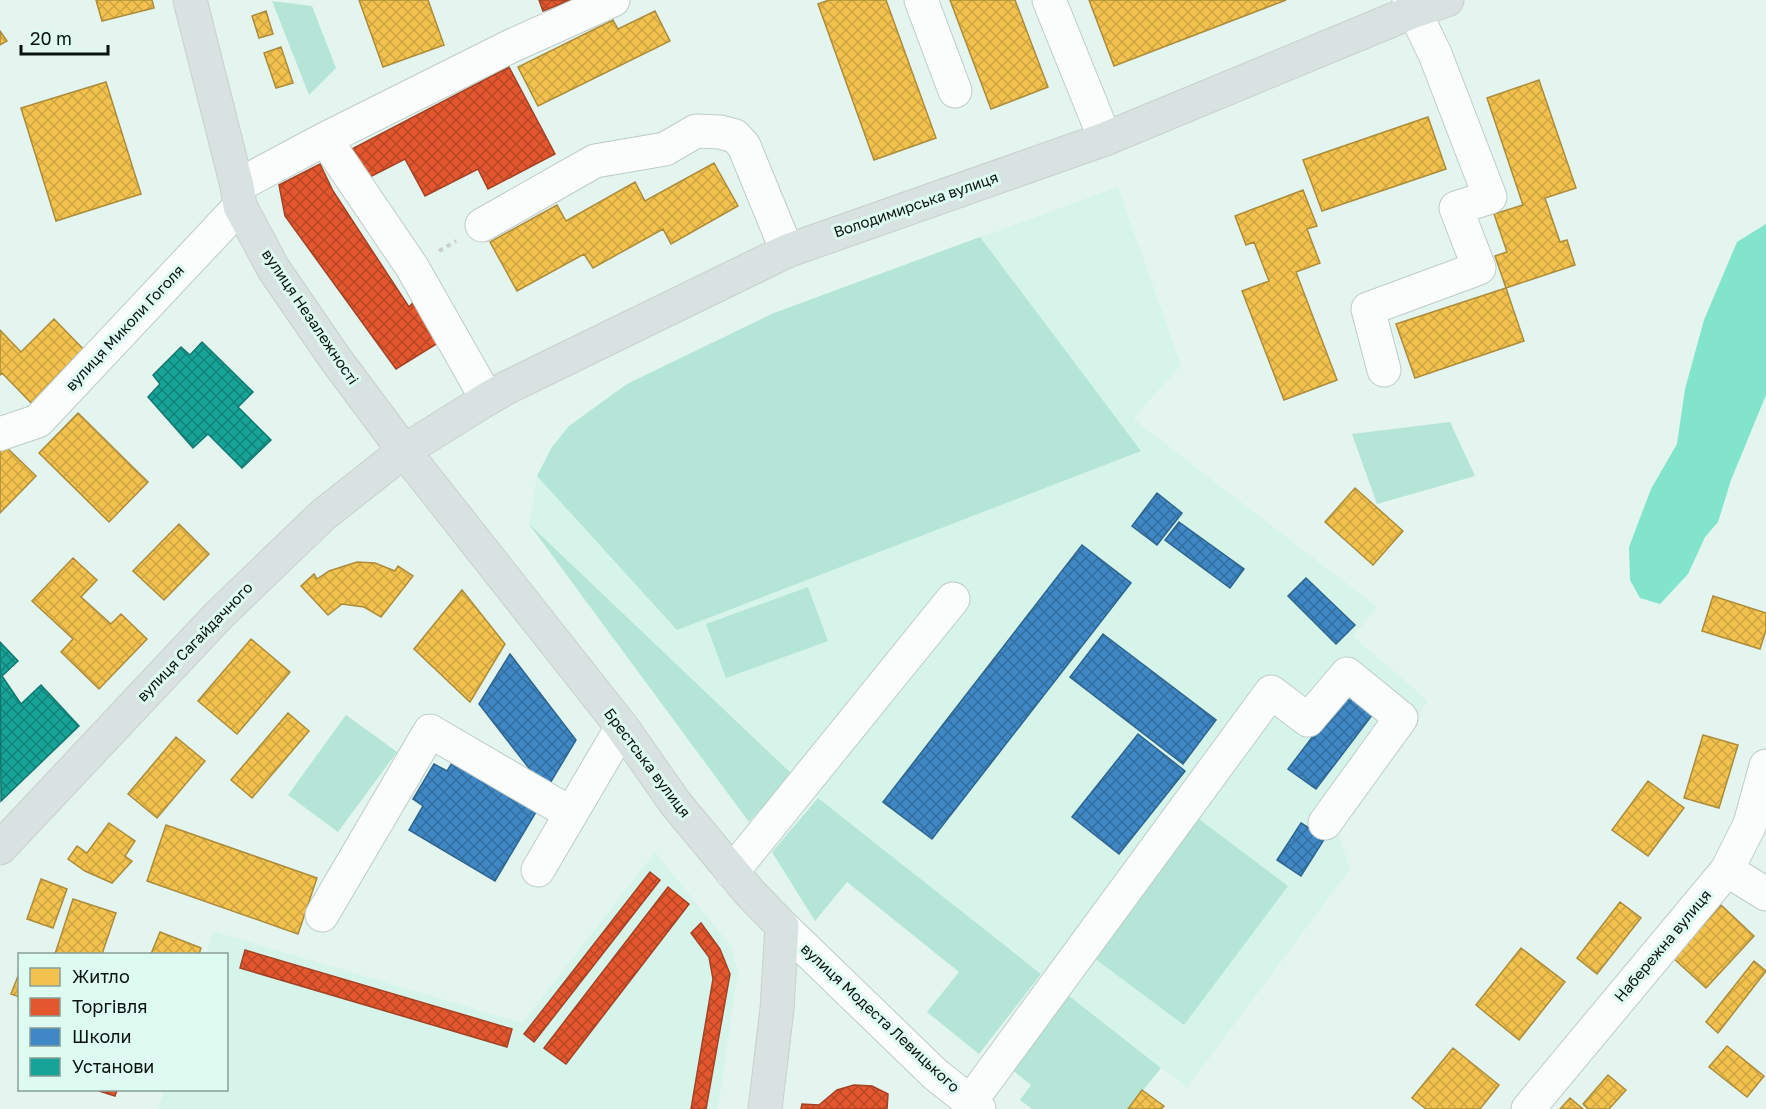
<svg xmlns="http://www.w3.org/2000/svg" width="1766" height="1109" font-family="'Golos Text',sans-serif">
<defs>
<pattern id="homes-cross-hatch" width="8" height="8" patternUnits="userSpaceOnUse" patternTransform="scale(1.5)"><rect width="8" height="8" fill="#f2c14e"/><path d="M0 0l8 8M0 8l8-8" fill="none" stroke="#cea543"/></pattern>
<pattern id="shops-cross-hatch" width="8" height="8" patternUnits="userSpaceOnUse" patternTransform="scale(1.5)"><rect width="8" height="8" fill="#e4572e"/><path d="M0 0l8 8M0 8l8-8" fill="none" stroke="#b74726"/></pattern>
<pattern id="schools-cross-hatch" width="8" height="8" patternUnits="userSpaceOnUse" patternTransform="scale(1.5)"><rect width="8" height="8" fill="#3f88c5"/><path d="M0 0l8 8M0 8l8-8" fill="none" stroke="#336e9e"/></pattern>
<pattern id="public-cross-hatch" width="8" height="8" patternUnits="userSpaceOnUse" patternTransform="scale(1.5)"><rect width="8" height="8" fill="#17a398"/><path d="M0 0l8 8M0 8l8-8" fill="none" stroke="#13837a"/></pattern>
</defs>
<rect width="100%" height="100%" fill="#e4f4ef"/>
<path fill="#d7f4eb" d="M1118,187L1181,365L1133,419L1377,607L1353,636L1428,701L1336,827L1350,869L1187,1088L818,798L529,524L537,476L552,447L569,426L627,384L774,313Z
M655,852L731,946L738,971L718,1109H158L164,1090H226V954H206L213,931L522,1023Z"/>
<path fill="#b4e5d6" d="M272,1L312,6L336,68L309,95Z
M980,237L1141,451L677,630L537,476L552,447L569,426L627,384L774,313Z
M1450,422L1475,476L1377,504L1352,434Z
M529,524L792,774L749,822Z
M808,587L828,641L726,678L706,624Z
M346,715L397,752L338,832L288,795Z
M818,798L1041,974L979,1054L927,1012L959,972L847,882L815,921L772,852Z
M1199,819L1288,886L1184,1025L1094,958Z
M1059,988L1161,1068L1128,1109H1032L1020,1100L1031,1085L1001,1061Z"/>
<path fill="#81e4cb" d="M1766,224V395L1731,480L1718,522L1705,537L1688,574L1660,604L1640,598L1630,580L1629,547L1651,489L1677,444L1685,389L1704,320L1737,242Z"/>
<path fill="url(#homes-cross-hatch)" stroke="#ac8c3b" stroke-width="1.5" d="M96,0H152L154,8L102,21Z
M359,0H428L444,45L383,67Z
M829,0H886L936,138L874,160L818,4Z
M950,0H1015L1048,87L991,109Z
M1089,0H1286L1114,66Z
M266,11L273,34L259,38L252,16Z
M655,11L670,41L538,106L518,67L613,20L618,29Z
M0,31L7,41L0,45Z
M281,47L293,83L276,88L264,53Z
M1539,80L1576,188L1545,198L1560,242L1567,240L1575,265L1506,288L1524,341L1415,378L1396,324L1506,288L1495,256L1507,252L1494,214L1523,205L1487,98Z
M106,82L141,194L56,221L21,108Z
M1428,117L1446,169L1322,211L1303,160Z
M714,163L738,206L671,244L663,229L593,268L584,254L517,291L490,242L557,205L566,221L635,182L645,201Z
M1303,190L1317,226L1307,229L1320,263L1296,272L1337,380L1284,400L1242,291L1269,281L1254,242L1246,245L1235,216Z
M54,319L88,354L34,406L2,373L0,375V330L21,352Z
M78,413L148,482L109,522L39,453Z
M0,441L36,476L0,513Z
M1355,488L1403,531L1373,565L1325,522Z
M179,524L209,554L164,600L133,571Z
M73,558L97,580L81,597L111,624L121,614L147,639L99,689L61,652L73,639L32,601Z
M357,562L375,563L395,571L398,566L413,576L381,617L364,607L342,604L328,615L301,586L314,574L317,579L329,571Z
M462,590L505,644L470,702L414,649Z
M1713,596L1766,613V630L1760,649L1702,631Z
M251,639L290,672L237,734L198,701Z
M288,713L309,731L252,798L231,780Z
M1703,735L1738,745L1719,808L1684,798Z
M176,737L205,761L157,818L128,794Z
M1648,781L1684,808L1648,856L1612,830Z
M109,823L135,841L125,856L132,861L112,883L85,871L68,859L77,846L87,853Z
M166,825L317,878L298,934L147,881Z
M41,879L67,889L53,928L27,919Z
M73,899L116,913L102,954H55Z
M1620,902L1641,918L1597,974L1577,958Z
M1721,905L1754,936L1706,988L1673,958Z
M160,932L201,948L199,954H151Z
M1521,948L1565,982L1519,1040L1476,1005Z
M1754,961L1766,971L1718,1033L1706,1022Z
M20,971V997L11,994Z
M1727,1046L1764,1076L1747,1097L1709,1067Z
M1453,1048L1499,1085L1480,1109H1426L1412,1098Z
M1608,1075L1626,1090L1609,1109H1588L1583,1104Z
M1142,1090L1164,1106L1161,1109H1128Z
M1570,1098L1583,1109H1560Z"/>
<path fill="url(#shops-cross-hatch)" stroke="#a24225" stroke-width="1.5" d="M539,0H571L543,11Z
M509,67L555,154L488,189L478,169L425,196L405,159L364,180L348,151Z
M320,164L333,191L409,307L418,297L446,338L396,369L285,216L279,185Z
M650,872L660,880L534,1042L524,1034Z
M668,887L689,904L566,1064L544,1048Z
M701,923L720,949L730,974L706,1109H691L713,979L709,957L691,933Z
M245,950L512,1029L507,1047L240,968Z
M854,1085L872,1086L888,1094L887,1109H801L802,1104L819,1105L837,1090Z
M96,1090H117L115,1096Z"/>
<path fill="url(#schools-cross-hatch)" stroke="#2e658e" stroke-width="1.5" d="M1157,493L1182,513L1157,545L1132,526Z
M1179,522L1244,569L1230,588L1165,540Z
M1082,545L1131,583L932,839L883,802Z
M1306,578L1355,625L1336,644L1288,596Z
M1103,634L1216,720L1183,764L1070,677Z
M510,654L576,740L546,790L479,704Z
M1348,690L1376,710L1316,789L1288,769Z
M1138,734L1185,771L1119,854L1072,817Z
M452,763L536,812L495,881L409,830L423,806L413,799L434,764L447,771Z
M1301,823L1325,838L1301,876L1277,860Z"/>
<path fill="url(#public-cross-hatch)" stroke="#12786f" stroke-width="1.5" d="M202,342L253,392L238,407L271,440L242,468L208,434L193,448L148,397L160,384L153,375L181,347L190,355Z
M0,642L18,661L2,676L21,704L41,685L79,726L1,801Z"/>
<g fill="none" stroke-linecap="round" stroke-linejoin="round">
<g stroke="#bfccc7" stroke-width="35">
<path id="minor" d="M921,0L955,91
M1049,0L1105,139
M325,139L412,267L487,399
M237,186L325,139L509,47L613,0
M482,225L595,161L665,149L696,131L720,132L735,136L744,146L787,251
M1384,370L1368,309L1479,268L1456,208L1490,197L1435,54L1409,0
M0,434L38,421L240,206
M538,870L622,727
M1727,870L1766,894
M732,872L953,599
M322,915L430,731L570,813
M782,926L935,1074L979,1109
M970,1102L1271,692L1308,720L1347,674L1401,718L1325,823
M1528,1109L1727,870L1750,824L1766,766"/>
</g>
<g stroke="#c9d0ce" stroke-width="35">
<path id="major" d="M190,0L237,186L240,206L273,268L334,357L404,451L622,727L676,804L750,893L782,926L777,1009L765,1109
M0,848L219,615L323,515L404,451L487,399L506,388L787,251L1105,139L1414,11L1447,0"/>
</g>
<path stroke="#cbd0cf" stroke-width="4" stroke-dasharray="4.5 4.5" stroke-linecap="butt" d="M439,251L456,241"/>
<use href="#minor" stroke="#fbfdfd" stroke-width="33"/>
<use href="#major" stroke="#d8e2e0" stroke-width="33"/>
</g>
<g text-anchor="middle" stroke-width="6" stroke-linejoin="round" paint-order="stroke">
<g font-size="15" fill="#08120f" stroke="#ddfbf1">
<text transform="translate(916 205) rotate(-19)" y="5">Володимирська вулиця</text>
<text transform="translate(310 317) rotate(56)" y="5">вулиця Незалежності</text>
<text transform="translate(125 328) rotate(-47)" y="5">вулиця Миколи Гоголя</text>
<text transform="translate(195 642) rotate(-46)" y="5">вулиця Сагайдачного</text>
<text transform="translate(647 763) rotate(53)" y="5">Брестська вулиця</text>
<text transform="translate(1663 946) rotate(-50)" y="5">Набережна вулиця</text>
<text transform="translate(880 1018) rotate(43)" y="5">вулиця Модеста Левицького</text>
</g>
</g>
<rect x="18" y="953" width="210" height="138" fill="#ddfbf1" stroke="#889e97" stroke-width="1.5"/>
<rect x="30" y="968" width="30" height="18" fill="#f2c14e" stroke="#889e97" stroke-width="1.5"/>
<text x="72" y="983" font-size="18" fill="#08120f">Житло</text>
<rect x="30" y="998" width="30" height="18" fill="#e4572e" stroke="#889e97" stroke-width="1.5"/>
<text x="72" y="1013" font-size="18" fill="#08120f">Торгівля</text>
<rect x="30" y="1028" width="30" height="18" fill="#3f88c5" stroke="#889e97" stroke-width="1.5"/>
<text x="72" y="1043" font-size="18" fill="#08120f">Школи</text>
<rect x="30" y="1058" width="30" height="18" fill="#17a398" stroke="#889e97" stroke-width="1.5"/>
<text x="72" y="1073" font-size="18" fill="#08120f">Установи</text>
<path d="M21 45v9h87v-9" fill="none" stroke="#08120f" stroke-width="3"/>
<text x="30" y="45" font-size="18" fill="#08120f" stroke="#ddfbf1" stroke-width="4.5" paint-order="stroke">20 m</text>
</svg>
